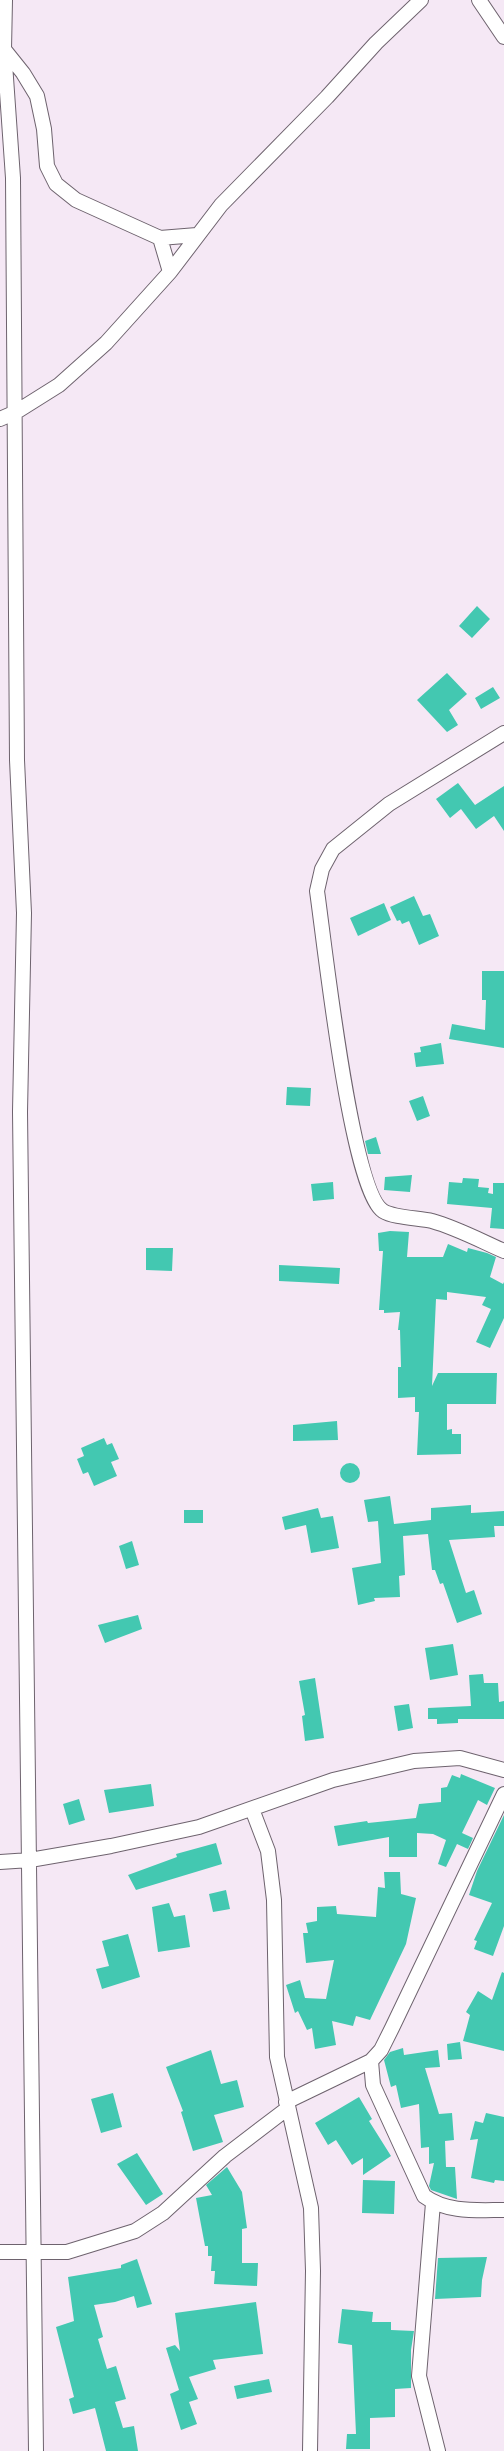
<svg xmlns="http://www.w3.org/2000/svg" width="504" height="2451" font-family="'Work Sans',sans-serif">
<rect width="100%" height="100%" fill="#f5e8f5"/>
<path fill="#43c8b1" d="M477,606L490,619L472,638L459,626Z
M447,673L467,694L449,710L458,725L447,732L417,700Z
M493,687L500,698L481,709L475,698Z
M458,783L475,805L504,786V831L494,816L476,829L461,809L450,818L436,799Z
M414,896L423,916L430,914L439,936L419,945L409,921L402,924L400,920L397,921L390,907Z
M384,903L391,920L358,936L350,918Z
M482,971H504V1048L449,1039L452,1024L485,1030L486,1000H482Z
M441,1043L444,1064L416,1067L414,1053L421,1052L420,1047Z
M287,1087L311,1088L310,1106L286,1105Z
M423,1096L430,1116L417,1121L409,1101Z
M376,1137L381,1154H368L365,1141Z
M412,1175L410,1192L384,1190L385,1177Z
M463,1178L479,1179L478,1187L489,1188L488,1193L493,1194V1183H504V1229L490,1228L492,1208L447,1204L449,1182L462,1183Z
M333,1182L334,1199L313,1201L311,1184Z
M390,1231L409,1232L407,1257H443L448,1244L467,1252L468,1248L487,1253L496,1257L490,1277L503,1284L504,1282V1318L490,1348L476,1342L491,1309L482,1305L486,1297L447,1292V1300L436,1299L432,1386L438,1373H497L496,1404H447V1430L452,1429V1434H461V1454L417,1455L419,1412H415V1397L398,1398V1367H401L400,1330H398L400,1312L384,1313V1310H379L383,1251H379L378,1233Z
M146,1248H173L172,1271L146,1270Z
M279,1265L340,1268L339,1284L279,1281Z
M337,1421L338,1440L293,1441V1425Z
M104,1438L107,1445L112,1443L119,1459L111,1462L117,1476L94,1486L88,1472L83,1474L77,1459L84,1456L81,1448Z
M340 1473a10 10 0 1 1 20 0a10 10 0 1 1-20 0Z
M390,1496L394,1524L431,1520V1508L471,1505V1513L504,1511V1526H494L495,1537L449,1540L466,1593L474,1590L482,1614L457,1623L443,1583L440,1584L435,1570H432L428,1534L403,1536L405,1575L399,1576L400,1597L374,1598L375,1601L358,1605L352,1568L381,1563L378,1521L368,1522L364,1500Z
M318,1508L321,1518L333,1516L339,1548L311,1553L306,1525L285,1530L282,1517Z
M184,1510H203V1523H184Z
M132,1541L139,1565L126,1569L119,1546Z
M138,1615L142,1629L105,1643L98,1625Z
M453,1644L458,1675L430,1680L425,1648Z
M483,1674L484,1683H498L499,1702L504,1701V1719H458V1723L437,1724V1719H428V1708L471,1706L469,1675Z
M315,1678L324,1738L305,1741L302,1716L305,1715L299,1681Z
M409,1704L413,1728L398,1731L394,1706Z
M461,1774L495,1788L487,1805L478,1800L462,1833L473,1838L468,1849L457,1844L446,1867L438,1864L446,1840L433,1834L417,1833V1857H389V1837L338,1846L334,1826L367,1821L368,1823L416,1818L419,1804L441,1802V1788L447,1787L452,1775L460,1778Z
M151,1784L154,1806L109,1813L104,1790Z
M79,1799L85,1820L69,1825L63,1804Z
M504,1815V1926L493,1956L474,1949L477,1941L474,1940L492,1903L469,1895L477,1871Z
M216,1843L222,1864L136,1890L128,1875L177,1857L176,1854Z
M384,1872H400L401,1894L416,1898L406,1944L370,2020L356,2016L353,2026L332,2021L336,2045L315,2049L312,2028L307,2030L298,2011L295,2013L286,1985L300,1980L305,1998L326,1999L334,1960L306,1963L303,1933H308L306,1923L317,1921V1907L336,1906L337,1914L376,1917L378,1887L385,1888Z
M226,1890L230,1909L213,1912L209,1894Z
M169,1903L174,1917L185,1915L190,1947L158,1952L152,1907Z
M128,1934L140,1977L102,1989L96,1969L109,1966L102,1941Z
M502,1972L504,1973V2051L463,2041L470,2015L466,2012L478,1991L492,2000Z
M460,2042L462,2059L448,2060L447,2044Z
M403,2048L404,2055L438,2050L440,2067L425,2068L439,2114L452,2113L454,2140L445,2141L446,2167H455L457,2199L431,2190L429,2186L434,2163L429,2164V2147L421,2148L419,2104L401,2108L396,2085L391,2087L384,2060L390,2052Z
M211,2050L221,2084L237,2080L244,2107L214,2115L223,2142L193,2151L181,2112L183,2111L166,2067Z
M113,2093L122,2127L101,2133L91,2099Z
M359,2097L372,2119L369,2121L391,2156L363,2175V2158L352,2165L336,2140L328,2145L315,2123Z
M486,2113L504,2117V2181L495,2180L494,2183L471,2178L478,2139L470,2140L475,2121L483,2123Z
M137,2153L163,2194L146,2205L117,2164Z
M227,2167L242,2192L247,2228L242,2229V2263H258L257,2286L214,2284L215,2271H211L212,2256H208V2246H205L196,2198L212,2195L206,2185Z
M363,2180L395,2181L394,2214L362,2213Z
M487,2257L482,2280L481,2297L435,2299L438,2258Z
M137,2259L152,2304L137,2308L134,2296L115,2302L94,2305L103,2337L98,2339L107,2369L116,2366L126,2399L115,2402L123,2428L134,2426L138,2451H106L95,2408L73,2414L69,2399L74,2397L56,2327L74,2321L68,2277L121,2268V2265Z
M256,2302L263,2354L213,2360L216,2369L189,2377L198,2399L189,2402L197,2424L181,2430L170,2394L179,2390L166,2348L175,2345L180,2351L175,2313Z
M342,2309L373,2312L372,2322H391V2330L414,2331L411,2350V2388L395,2389V2417L370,2418V2449H346L347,2434H356L352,2345L338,2343Z
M269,2379L272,2392L237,2399L234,2386Z"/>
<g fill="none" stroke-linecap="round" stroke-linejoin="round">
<g stroke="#6e636e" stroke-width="16">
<path id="street" d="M5,0L4,49L13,178L17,760L24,913L20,1112L36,2451
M479,0L504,37
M3,48L23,73L37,96L44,129L47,166L56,184L76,200L160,238L197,235
M160,238L170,272
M0,419L16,412L59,385L106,343L170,272L221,205L327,97L376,43L421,0
M504,733L389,804L333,849L322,869L317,891C324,939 351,1191 383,1211C394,1218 420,1218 432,1221C457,1228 481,1241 504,1251
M504,1794L392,2028L381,2050L371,2061L373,2085L424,2196C447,2213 477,2210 504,2210
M252,1809L268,1851L274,1900L277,2057L311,2208L313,2271L310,2451
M0,1862L30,1860L111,1846L199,1827L333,1780L414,1761L460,1758L504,1770
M286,2102L371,2061
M433,2203L419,2376L438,2451
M0,2252H67L135,2231L163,2213L225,2156L288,2108"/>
</g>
<use href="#street" stroke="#fff" stroke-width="14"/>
</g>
</svg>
